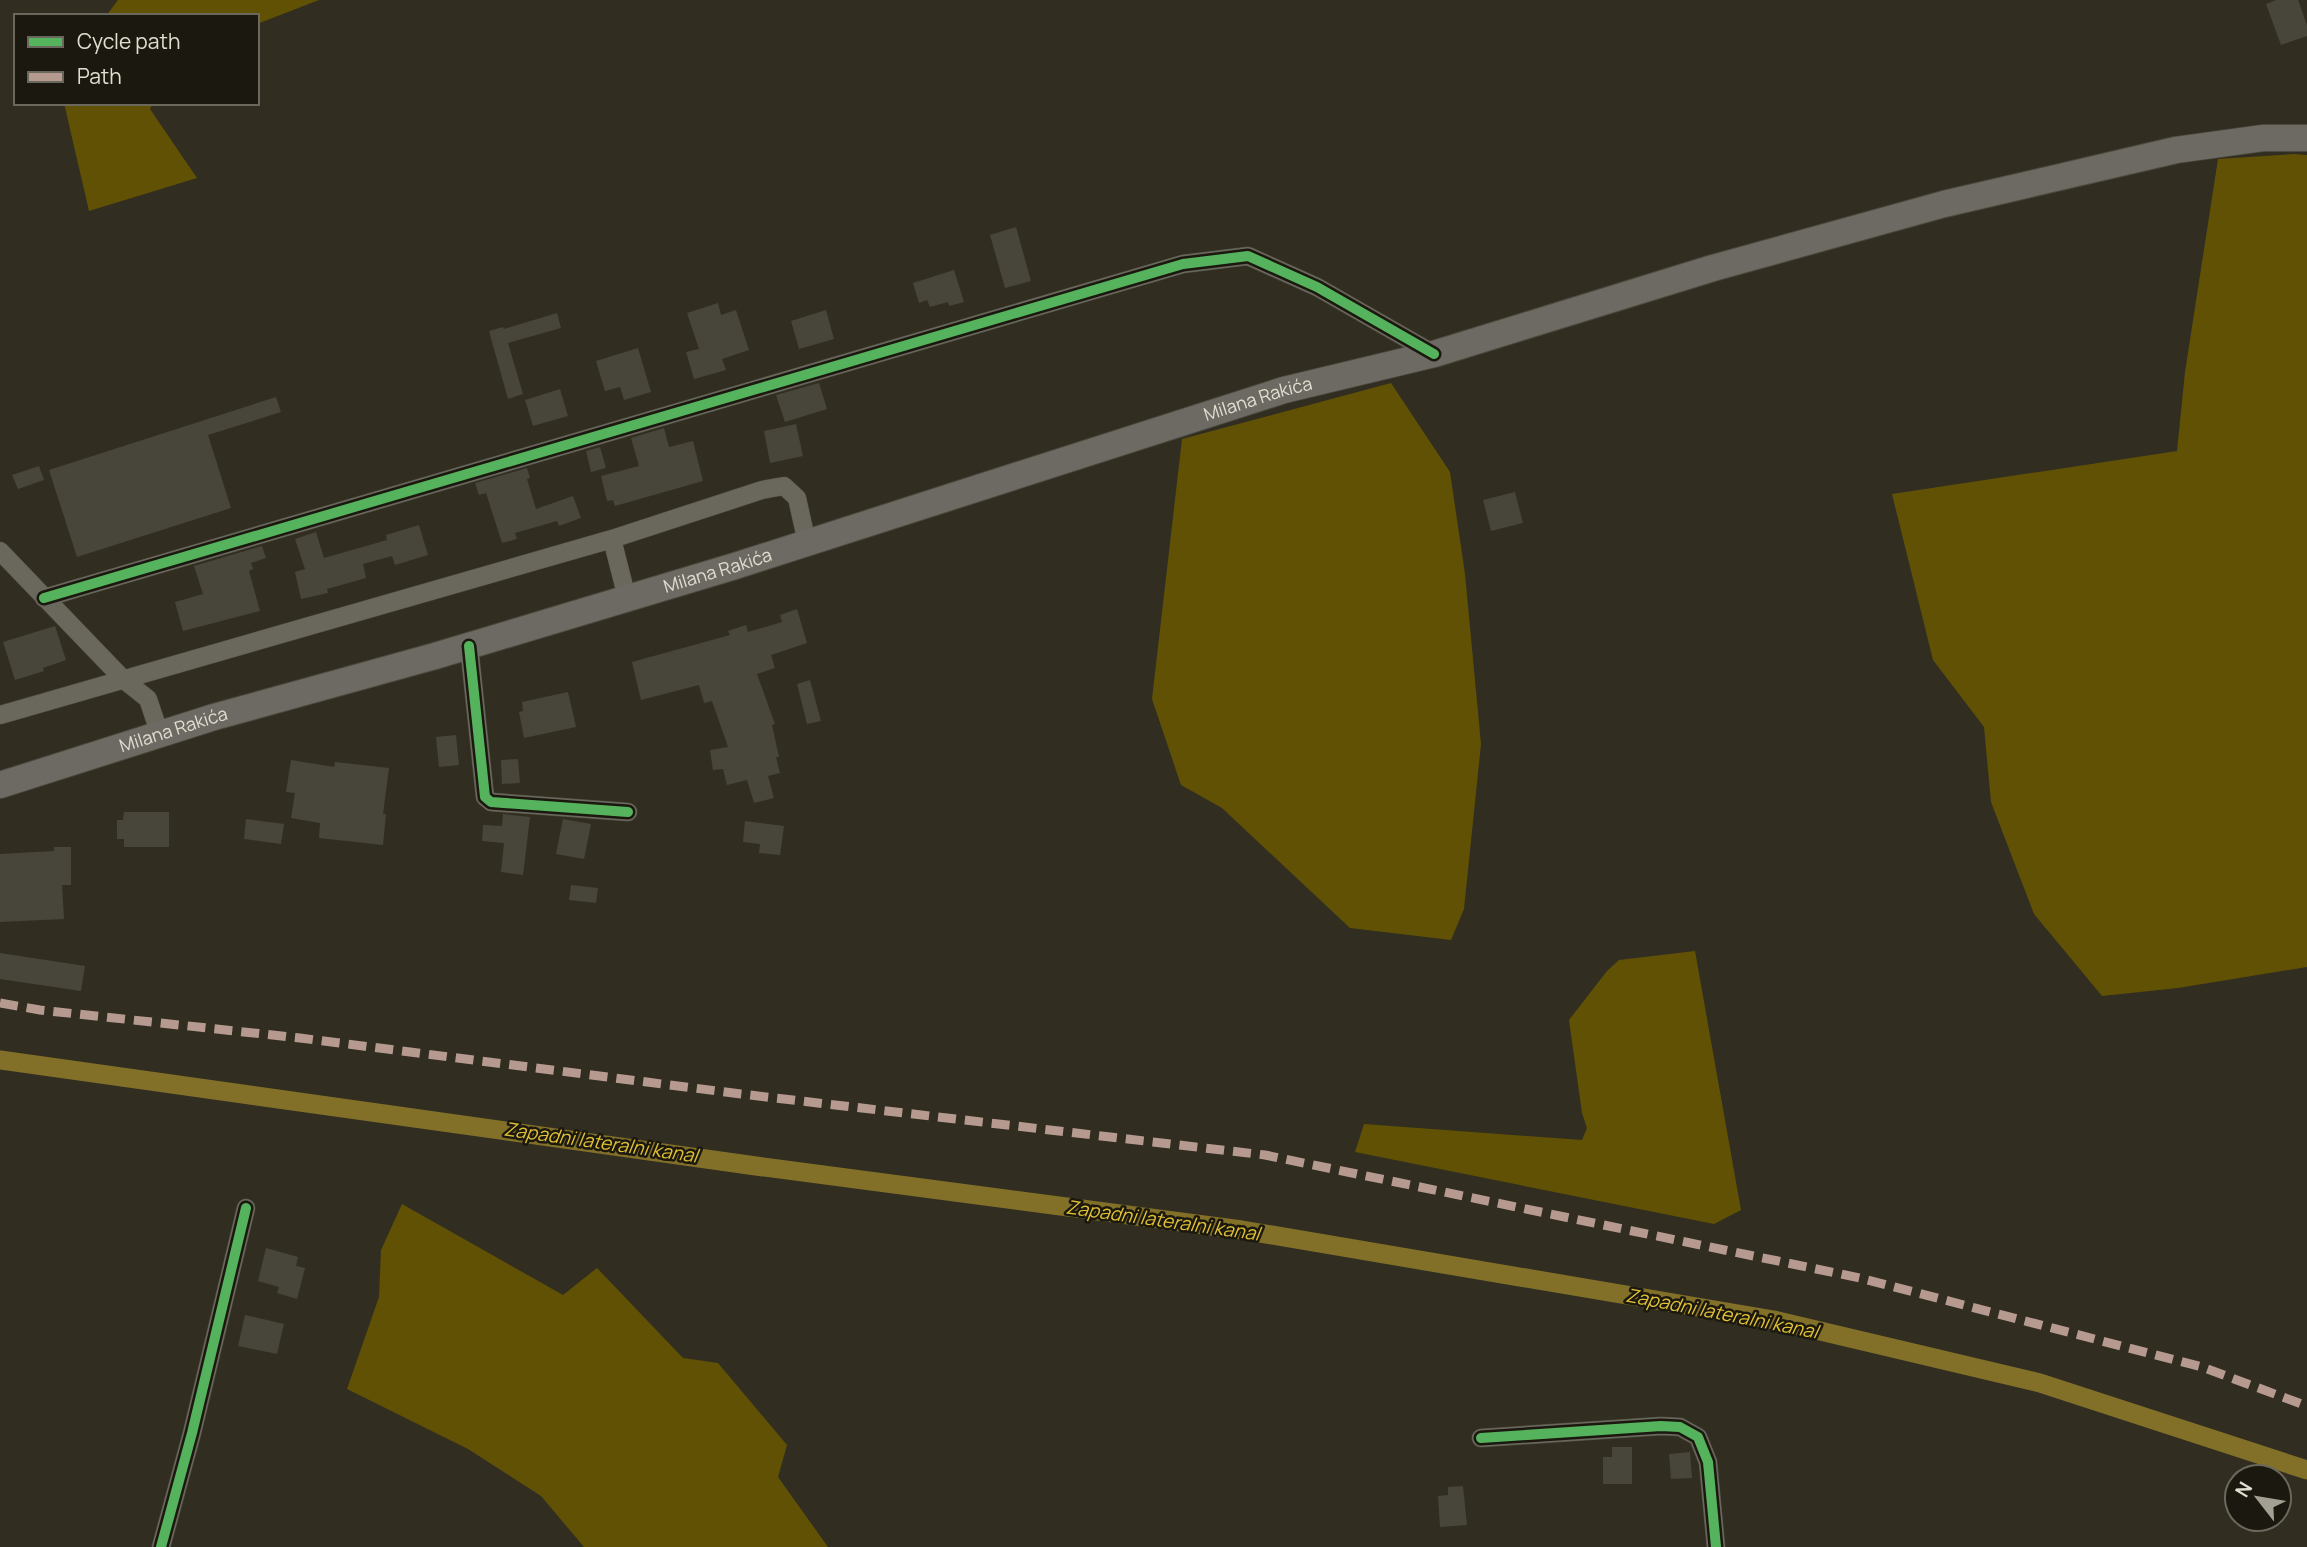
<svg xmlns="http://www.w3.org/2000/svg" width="2307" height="1547" font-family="Manrope,sans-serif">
<rect width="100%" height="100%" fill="#312e21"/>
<path fill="#605105" d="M118,0H319L257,24V16H106Z
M64,103H153L150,109L197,178L89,211Z
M2294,154L2307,155V967L2178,988L2102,996L2034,914L1991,802L1984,727L1933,660L1892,494L2177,451L2185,372L2218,159Z
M1391,383L1450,472L1465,574L1481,744L1464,909L1451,940L1350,928L1222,808L1181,785L1152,699L1182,439Z
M1695,951L1741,1210L1714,1224L1355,1152L1364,1124L1582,1140L1587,1128L1582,1113L1569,1020L1607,971L1619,960Z
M402,1204L563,1295L597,1268L683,1358L718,1363L787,1445L778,1477L828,1547H584L541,1496L468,1449L347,1389L379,1297L381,1250Z"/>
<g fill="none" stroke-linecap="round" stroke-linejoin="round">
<path stroke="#827029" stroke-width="19" d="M0,1060L756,1166L1242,1230L1774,1320L2040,1383L2307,1470"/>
</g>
<path fill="#48453a" d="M2276,0H2298L2307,25V36L2281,45L2266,4Z
M1016,227L1031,281L1005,288L990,235Z
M954,270L964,302L949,306L948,302L930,307L927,300L919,303L913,283Z
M718,303L721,315L736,310L749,350L722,359L726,370L694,379L686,352L699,349L687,313Z
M826,310L834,339L799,349L791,321Z
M557,313L561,328L508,343L523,394L508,399L489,331L503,327L504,329Z
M638,348L651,392L624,400L620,387L605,391L596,361Z
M819,383L827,409L785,422L776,395Z
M560,389L568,416L533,426L525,400Z
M276,397L281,412L208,435L231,508L77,557L49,470Z
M796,424L803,456L770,463L764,431Z
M664,428L669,447L693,441L703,481L615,506L613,500L607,501L601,476L639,466L631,438Z
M600,447L606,468L591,472L586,451Z
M39,466L44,480L18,489L12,475Z
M527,468L530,478L527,479L536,509L573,496L581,518L559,526L557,521L515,533L517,539L502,543L486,493L479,495L475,483Z
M1515,492L1523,523L1491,531L1483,500Z
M419,525L428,555L395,565L392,556L363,564L366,578L327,589L328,593L301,599L295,572L305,569L295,539L316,532L324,558L387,540L386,535Z
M262,546L266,558L251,563L253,569L249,571L260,611L183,631L175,602L203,594L194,566Z
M797,609L807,643L771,655L775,668L757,674L775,724L772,725L779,757H776L780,773L768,776L774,798L754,803L747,780L727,785L723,769L713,770L710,750L728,747L712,701L704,703L699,685L641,700L632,662L730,635L728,631L746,625L748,632L782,622L780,615Z
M55,626L66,660L43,668L44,671L15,680L3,642Z
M810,680L821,721L807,724L797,684Z
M568,692L576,727L524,738L519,712L523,711L522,702Z
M456,735L459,765L439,767L436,737Z
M518,759L520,783L502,784L501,760Z
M291,760L334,767L335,762L389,768L383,814H386L383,845L319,838L320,823L291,818L295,793L286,792Z
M124,812H169V847H124V839H117V820H123Z
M503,814L530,817L523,875L501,872L504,843L482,841L483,825L502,826Z
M246,819L284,824L281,844L244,839Z
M563,819L591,824L584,859L556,854Z
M745,821L784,826L780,855L759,853L760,844L743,842Z
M54,847H71V885H62L64,919L0,922V854L54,851Z
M571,885L598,888L596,903L569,900Z
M0,953L85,966L81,991L0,979Z
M266,1248L298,1257L296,1266L305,1268L297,1299L277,1293L279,1287L258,1281Z
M245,1315L284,1324L277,1354L238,1346Z
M1612,1447H1632V1484H1603V1457H1612Z
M1690,1452L1692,1478L1671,1479L1669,1454Z
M1463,1486L1467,1525L1440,1527L1438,1496L1448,1495V1487Z"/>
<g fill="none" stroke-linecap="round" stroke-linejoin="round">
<g stroke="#4c4a3e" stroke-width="19">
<path id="minor" d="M612,539L627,598
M0,551L123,679L148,699L160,735
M44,598L1183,264L1248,256L1317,287L1434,354
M469,646L485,797L491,802L628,812
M0,715L612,539L762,490L784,486L797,498L807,543
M1481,1438L1661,1426L1680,1427L1698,1437L1708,1462L1716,1547
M161,1547L192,1433L246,1208"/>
</g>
<g stroke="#4c4a3e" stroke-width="28">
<g id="primary">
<path id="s1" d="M0,785L214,717L435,656L735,566L1284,390L1434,354L1713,268L1944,204L2176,150L2263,138H2307"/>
</g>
</g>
<use href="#minor" stroke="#6a685d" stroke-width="18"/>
<use href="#primary" stroke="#6c6a63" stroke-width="26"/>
<path stroke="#b69a8f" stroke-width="9" stroke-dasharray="18 9" stroke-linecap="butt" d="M0,1003L40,1010L300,1038L741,1094L1265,1155L1860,1278L2202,1367L2307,1406"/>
<g stroke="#1b190f" stroke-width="15">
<path id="cycleway" d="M44,598L1183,264L1248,256L1317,287L1434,354
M469,646L485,797L491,802L628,812
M1481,1438L1661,1426L1680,1427L1698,1437L1708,1462L1716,1547
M161,1547L192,1433L246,1208"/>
</g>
<use href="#cycleway" stroke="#56b35d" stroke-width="10"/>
</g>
<g text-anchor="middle" stroke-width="5" stroke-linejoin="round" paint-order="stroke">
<g font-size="18" fill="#e1ddd0" stroke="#1b190f">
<text dy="6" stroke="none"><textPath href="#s1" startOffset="1316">Milana Rakića</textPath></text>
<text dy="6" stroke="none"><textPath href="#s1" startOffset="749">Milana Rakića</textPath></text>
<text dy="6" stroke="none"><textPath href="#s1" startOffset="182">Milana Rakića</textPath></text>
</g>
<g font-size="19" font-style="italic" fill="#e1c034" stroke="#1b190f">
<text transform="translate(601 1142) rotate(8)" y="7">Zapadni lateralni kanal</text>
<text transform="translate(1163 1220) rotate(8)" y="7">Zapadni lateralni kanal</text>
<text transform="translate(1722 1313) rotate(11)" y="7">Zapadni lateralni kanal</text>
</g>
</g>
<rect x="14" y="14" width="245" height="91" fill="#1b190f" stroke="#6a675c" stroke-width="2"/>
<rect x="28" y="37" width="35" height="10" fill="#56b35d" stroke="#6a675c" stroke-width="2"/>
<text x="77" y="49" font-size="21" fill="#e1ddd0">Cycle path</text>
<rect x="28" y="72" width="35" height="10" fill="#b69a8f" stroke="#6a675c" stroke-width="2"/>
<text x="77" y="84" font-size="21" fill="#e1ddd0">Path</text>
<g transform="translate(2258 1498) rotate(301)"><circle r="33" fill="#1b190f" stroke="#6a675c" stroke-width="2"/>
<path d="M0-5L12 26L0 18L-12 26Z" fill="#a3a093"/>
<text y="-10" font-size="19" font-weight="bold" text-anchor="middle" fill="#e1ddd0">N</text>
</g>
</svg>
